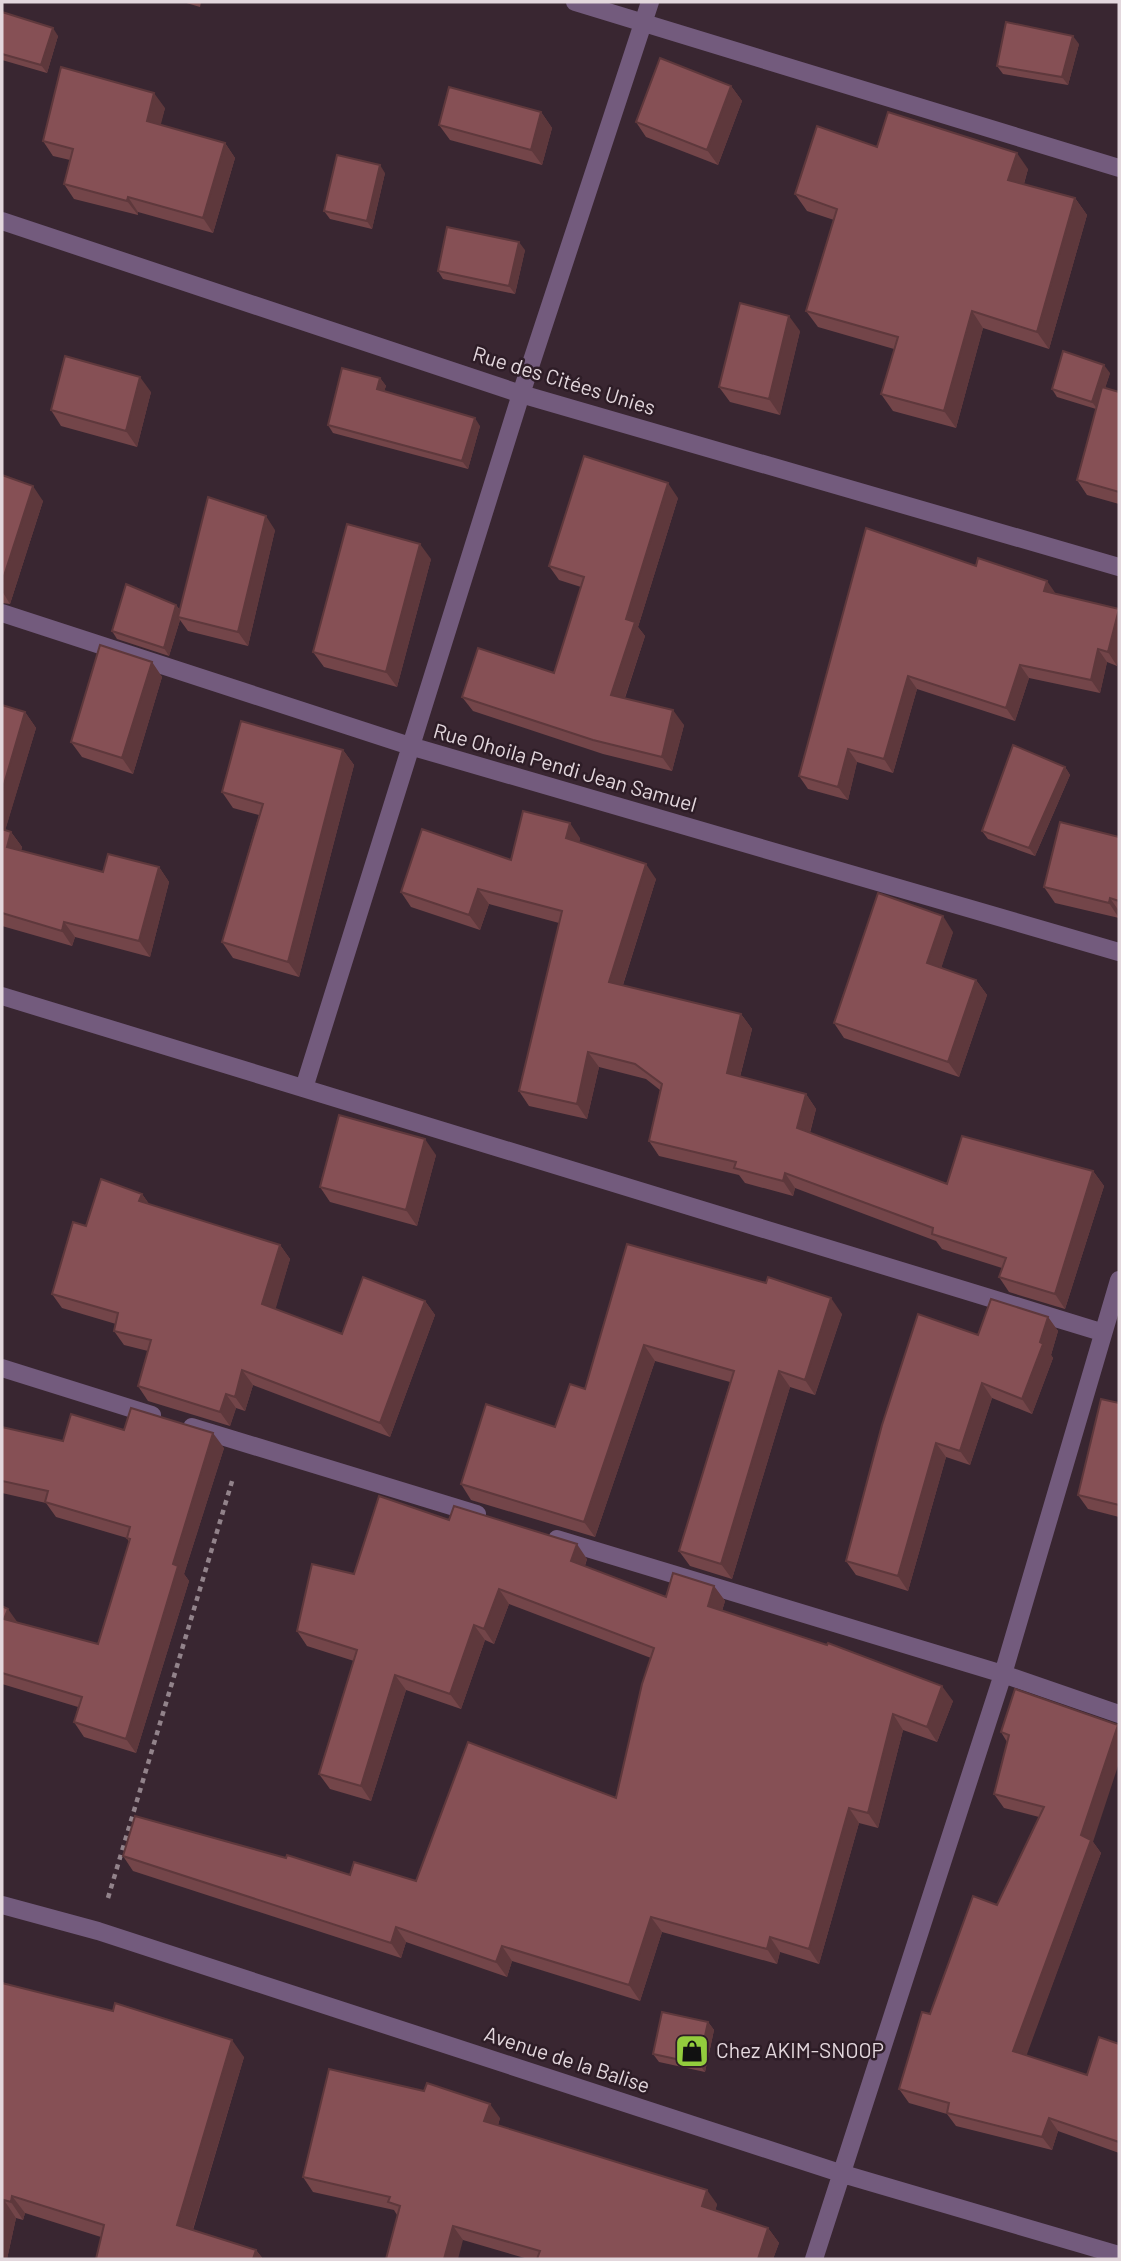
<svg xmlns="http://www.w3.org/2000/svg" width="1121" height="2261" font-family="Barlow,sans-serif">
<rect width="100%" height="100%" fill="#392631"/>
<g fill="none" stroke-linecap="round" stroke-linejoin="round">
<path stroke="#92838b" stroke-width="4.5" stroke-dasharray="5 5" stroke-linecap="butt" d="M108,1898L233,1478"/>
<path stroke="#735b7d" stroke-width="18" d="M575,2L1119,168
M2,221L521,394L1119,567
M2,613L410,746L1119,952
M2,996L1101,1332
M304,1088L521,394L650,2
M2,1368L152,1415
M192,1427L477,1514
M557,1539L1003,1674L1119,1714
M2,1905L98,1931L843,2174L1119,2255
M814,2259L1003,1674L1119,1280"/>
</g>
<path fill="#734549" d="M183,2H201L200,7Z
M2,12L58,36L47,73L2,60Z
M1079,44L1068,85L1003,74L997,66Z
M731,86L742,101L718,165L646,137L636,122Z
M165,108L160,125L225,143L235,158L213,233L138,212V215L74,199L64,184L70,160L53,156L43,141Z
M541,112L552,128L542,165L450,140L439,125Z
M877,147L1028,169L1024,184L1075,198L1087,215L1049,349L983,328L956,428L893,411L881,394L894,349L818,327L806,311L834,220L807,211L795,194Z
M385,173L372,229L330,219L324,211Z
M525,250L515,294L443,279L438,271Z
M800,331L780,415L730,402L719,387Z
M1110,373L1105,388L1119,392V504L1087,495L1077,480L1096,409L1057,397L1052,389Z
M380,378L386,386L384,391L480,426L468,469L333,433L328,425Z
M151,392L137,447L61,426L51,410Z
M2,475L43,501L10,604L2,603Z
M678,498L638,627L645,636L625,698L684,725L672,771L603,754L473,711L462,697L554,673L581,587L559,580L549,566Z
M866,528L1056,594L1119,609L1117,666L1107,662L1100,693L1029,678L1015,721L917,689L893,773L857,762L848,800L808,789L799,776Z
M275,530L248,646L188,631L180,620L169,656L117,639L112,631L176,605L180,610Z
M431,559L397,687L324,667L313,652Z
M152,662L162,677L133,774L82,757L71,742Z
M2,705L25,712L36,728L5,830L11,832L22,847L21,851L103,872L159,867L169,882L150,957L75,937L72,946L2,926Z
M343,750L354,765L299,977L233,958L222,942L259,815L233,808L222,792Z
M1065,767L1070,775L1035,856L988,839L982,831Z
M1119,837V918L1055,903L1044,887Z
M580,838L579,843L656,879L623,985L741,1014L752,1029L740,1077L806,1094L816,1109L810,1133L947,1184L1093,1171L1104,1186L1065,1309L1009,1292L999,1277L1002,1268L942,1249L936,1241L795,1188L793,1196L745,1183L739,1175L659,1156L649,1141L660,1090L646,1079L599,1067L587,1119L529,1106L519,1091L559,923L489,904L480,930L411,907L401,892L511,860Z
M953,932L941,968L976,980L987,995L959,1077L844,1038L834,1023Z
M436,1155L417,1226L330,1202L320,1187Z
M142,1194L149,1204L280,1245L290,1259L275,1309L342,1334L425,1301L435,1315L390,1437L253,1385L245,1411L236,1408L230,1426L148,1401L138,1386L148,1351L124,1345L114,1331L116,1324L62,1308L52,1294L86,1226Z
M627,1244L842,1314L815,1395L790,1387L732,1579L690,1566L679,1551L730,1382L655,1361L595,1537L471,1500L461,1484L555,1427L585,1389Z
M1048,1317L1058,1331L1051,1355L1053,1358L1032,1414L992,1398L970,1465L946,1457L908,1591L856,1575L846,1561L978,1335Z
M1119,1403V1517L1088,1509L1078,1495Z
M2,1427L63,1441L124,1430L224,1448L184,1574L189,1581L136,1753L84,1737L74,1722L78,1707L2,1684V1606L18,1623L98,1644L129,1542L127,1538L56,1517L46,1503L2,1493Z
M449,1520L587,1559L585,1566L666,1597L714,1586L725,1601L722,1611L953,1701L937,1742L903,1730L878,1828L859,1823L819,1964L780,1952L777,1964L662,1932L640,2001L512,1961L507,1977L406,1942L401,1958L133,1871L123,1856L416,1881L616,1798L651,1658L509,1604L494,1644L485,1640L461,1709L406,1690L371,1801L330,1789L319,1774L354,1661L307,1646L297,1631L354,1574Z
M1015,1689L1093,1842L1101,1853L1026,2055L1087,2075L1119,2044V2153L1058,2131L1052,2150L956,2126L947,2114L909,2103L899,2089L930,2014L997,1905L1039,1817L1004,1808L994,1794L1007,1742L1001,1732Z
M2,1981L4,1983L244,2057L193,2230L256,2250L263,2259H96L101,2237L25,2213L23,2220L16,2218L7,2259H2Z
M708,2022L714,2030L705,2072L659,2062L653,2054Z
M500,2118L498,2125L717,2204L715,2211L768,2228L779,2243L773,2259H528L463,2240L397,2215L394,2210L313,2192L303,2177Z"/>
<path fill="#5e383c" d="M53,28L58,36L47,73L41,65Z
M1073,36L1079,44L1068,85L1062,77Z
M731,86L742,101L718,165L707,150Z
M154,93L165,108L158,136L147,121Z
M541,112L552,128L542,165L531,150Z
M225,143L235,158L213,233L203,218Z
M1017,153L1028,169L1020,197L1008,180Z
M380,165L385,173L372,229L367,221Z
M128,197L138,212V215L127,201Z
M1075,198L1087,215L1049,349L1037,332Z
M519,242L525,250L515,294L509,286Z
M972,311L983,328L956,428L944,411Z
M789,316L800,331L780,415L769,399Z
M1104,365L1110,373L1098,410L1092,402Z
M140,377L151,392L137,447L126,431Z
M380,378L386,386L382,397L377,389Z
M475,418L480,426L468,469L462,461Z
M668,483L678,498L638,627L645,636L621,709L611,695L626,619Z
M33,486L43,501L10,604L2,591V582Z
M266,516L275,530L248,646L238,632Z
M420,544L431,559L397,687L386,672Z
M1047,581L1056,594L1044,591Z
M176,605L182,613L178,617L180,620L169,656L164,648Z
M1119,611V657L1117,666L1108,652Z
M1098,649L1107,662L1100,693L1091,680Z
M152,662L162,677L133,774L122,758Z
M1020,665L1029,678L1015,721L1006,708Z
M908,676L917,689L893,773L884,759Z
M673,710L684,725L672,771L662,757Z
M25,712L36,728L2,841V791Z
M848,749L857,762L848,800L838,787Z
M343,750L354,765L299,977L288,962Z
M1065,767L1070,775L1035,856L1029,848Z
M570,823L580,838L576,853L566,838Z
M11,832L22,847L17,862L7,847Z
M646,864L656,879L619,997L609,982Z
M159,867L169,882L150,957L139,941Z
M478,889L489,904L480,930L469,915Z
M1110,898L1119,911V918L1109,903Z
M943,916L953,932L938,978L927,963Z
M64,922L75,937L72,946L62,931Z
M976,980L987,995L959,1077L948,1062Z
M741,1014L752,1029L737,1088L727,1073Z
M588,1052L599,1067L587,1119L577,1104Z
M806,1094L816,1109L807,1143L797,1128Z
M425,1139L436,1155L417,1226L406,1210Z
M1093,1171L1104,1186L1065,1309L1055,1294Z
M785,1173L795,1188L793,1196L783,1181Z
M142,1194L152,1208L139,1201Z
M280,1245L290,1259L273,1318L262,1304Z
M831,1298L842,1314L815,1395L805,1380Z
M425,1301L435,1315L390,1437L380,1423Z
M1048,1317L1058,1331L1051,1355L1053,1358L1032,1414L1022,1399Z
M644,1345L655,1361L595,1537L584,1522Z
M242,1370L253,1385L245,1411L235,1397Z
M779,1371L790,1387L732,1579L721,1564Z
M982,1383L992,1398L970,1465L960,1451Z
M226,1394L236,1408L230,1426L220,1412Z
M213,1433L224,1448L184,1574L189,1581L136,1753L126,1739L173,1564Z
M936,1443L946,1457L908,1591L898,1576Z
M577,1544L587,1559L581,1576L571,1561Z
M714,1586L725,1601L719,1621L708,1606Z
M499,1589L509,1604L494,1644L484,1629Z
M8,1609L18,1623L4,1619Z
M474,1625L485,1640L461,1709L450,1694Z
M395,1675L406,1690L371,1801L361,1786Z
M942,1686L953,1701L937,1742L927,1727Z
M893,1714L903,1730L878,1828L868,1813Z
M1118,1725L1119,1728V1763L1093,1842L1101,1853L1023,2065L1013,2051L1081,1835Z
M849,1808L859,1823L819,1964L809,1949Z
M651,1917L662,1932L640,2001L629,1985Z
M396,1927L406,1942L401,1958L391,1943Z
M770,1937L780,1952L777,1964L767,1949Z
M502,1946L512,1961L507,1977L496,1962Z
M708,2022L714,2030L705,2072L699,2064Z
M232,2040L244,2057L189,2242L177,2225Z
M490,2104L500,2118L495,2136L484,2121Z
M1049,2118L1058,2131L1052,2150L1042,2137Z
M707,2190L717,2204L713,2221L702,2206Z
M12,2196L25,2213L23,2220L11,2202Z
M4,2200L16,2218L7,2259H2V2209Z
M453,2226L463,2240L458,2259H444Z
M768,2228L779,2243L773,2259H758Z
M256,2250L263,2259H253Z"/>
<path fill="#865055" stroke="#5e383c" stroke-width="2" d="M2,12L53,28L41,65L2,54Z
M1006,22L1073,36L1062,77L997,66Z
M660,58L731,86L707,150L636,122Z
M61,67L154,93L147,121L225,143L203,218L128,197L127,201L64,184L73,149L43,141Z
M449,87L541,112L531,150L439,125Z
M888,112L1017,153L1008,180L1075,198L1037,332L972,311L944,411L881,394L898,337L806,311L837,209L795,194L817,126L877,147Z
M337,155L380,165L367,221L324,211Z
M447,227L519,242L509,286L438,271Z
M740,303L789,316L769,399L719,387Z
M1063,351L1104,365L1092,402L1052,389Z
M65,356L140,377L126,431L51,410Z
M342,368L380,378L377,389L475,418L462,461L328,425Z
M1102,387L1119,392V492L1077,480Z
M584,456L668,483L626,619L635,622L611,695L673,710L662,757L593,740L462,697L478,648L554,673L584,577L549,566Z
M2,475L33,486L2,582Z
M208,497L266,516L238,632L178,617Z
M347,524L420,544L386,672L313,652Z
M866,528L976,566L978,558L1047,581L1044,591L1119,609L1108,652L1098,649L1091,680L1020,665L1006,708L908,676L884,759L848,749L838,787L799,776Z
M126,584L176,605L164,648L112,631Z
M100,645L152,662L122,758L71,742Z
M2,705L25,712L2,791Z
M241,721L343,750L288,962L222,942L263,804L222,792Z
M1013,745L1065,767L1029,848L982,831Z
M523,811L570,823L566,838L646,864L609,982L741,1014L727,1073L806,1094L797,1128L947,1184L962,1136L1093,1171L1055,1294L999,1277L1006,1258L932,1234L933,1228L785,1173L783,1181L734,1168L736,1162L649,1141L662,1084L635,1064L588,1052L577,1104L519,1091L562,911L478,889L469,915L401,892L422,829L511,860Z
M1060,822L1119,837V901L1110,898L1109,903L1044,887Z
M2,829L11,832L7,847L103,872L108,854L159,867L139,941L64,922L62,931L2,913Z
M878,893L943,916L927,963L976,980L948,1062L834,1023Z
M339,1115L425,1139L406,1210L320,1187Z
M101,1179L142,1194L139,1201L280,1245L262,1304L342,1334L363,1277L425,1301L380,1423L242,1370L235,1397L226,1394L220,1412L138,1386L151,1340L114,1331L118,1313L52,1294L73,1222L86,1226Z
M627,1244L766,1283L768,1277L831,1298L805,1380L779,1371L721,1564L679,1551L734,1371L644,1345L584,1522L461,1484L486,1404L555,1427L570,1384L585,1389Z
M991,1299L1048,1317L1040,1342L1043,1344L1022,1399L982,1383L960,1451L936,1443L898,1576L846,1561L882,1425L918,1314L978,1335Z
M1101,1399L1119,1403V1505L1078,1495Z
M131,1408L213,1433L173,1564L178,1566L126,1739L74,1722L82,1697L2,1673V1606L8,1609L4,1619L98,1644L130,1539L127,1538L130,1527L45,1502L48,1491L2,1481V1427L63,1441L71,1414L124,1430Z
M379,1496L449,1520L454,1506L577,1544L571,1561L666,1597L673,1573L714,1586L708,1606L827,1645L828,1643L942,1686L927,1727L893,1714L868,1813L849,1808L809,1949L770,1937L767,1949L651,1917L629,1985L502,1946L496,1962L396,1927L391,1943L123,1856L135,1816L286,1858L287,1855L350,1875L354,1862L416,1881L468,1742L616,1798L642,1684L654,1648L499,1589L484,1629L474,1625L450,1694L395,1675L361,1786L319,1774L357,1650L297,1631L312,1564L354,1574Z
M1015,1689L1118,1725L1081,1835L1091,1840L1013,2051L1087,2075L1099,2037L1119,2044V2142L1049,2118L1042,2137L947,2113L949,2103L899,2089L922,2012L930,2014L973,1896L997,1905L1044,1807L994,1794L1009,1735L1001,1732Z
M2,1983L113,2011L115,2003L232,2040L177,2225L256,2250L253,2259H96L104,2225L12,2196L11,2202L4,2200L2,2209Z
M662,2012L708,2022L699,2064L653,2054Z
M329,2069L424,2091L427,2083L490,2104L484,2121L707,2190L702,2206L768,2228L758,2259H537L540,2251L453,2226L444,2259H386L400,2206L388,2202L390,2197L303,2177Z"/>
<defs>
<g id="shop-square" transform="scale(1.75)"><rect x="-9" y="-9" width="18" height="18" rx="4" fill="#93cc3d" stroke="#2e1d27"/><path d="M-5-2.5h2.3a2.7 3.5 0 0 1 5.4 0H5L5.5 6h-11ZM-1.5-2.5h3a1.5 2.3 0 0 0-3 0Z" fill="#111"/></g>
</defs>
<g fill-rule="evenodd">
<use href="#shop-square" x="692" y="2051"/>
</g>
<g text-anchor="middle" stroke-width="5" stroke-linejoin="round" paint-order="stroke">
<g font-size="21" fill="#e3d7dd" stroke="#2e1d27">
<text transform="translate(564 381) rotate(17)" y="7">Rue des Citées Unies</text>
<text transform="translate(565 768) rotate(16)" y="7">Rue Ohoila Pendi Jean Samuel</text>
<text transform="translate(567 2060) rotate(18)" y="7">Avenue de la Balise</text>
</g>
<g font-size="21" fill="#e3d7dd" stroke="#2e1d27" text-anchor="start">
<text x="716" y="2058">Chez AKIM-SNOOP</text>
</g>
</g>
<rect width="1121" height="2261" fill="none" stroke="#e3d7dd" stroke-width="7"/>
</svg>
